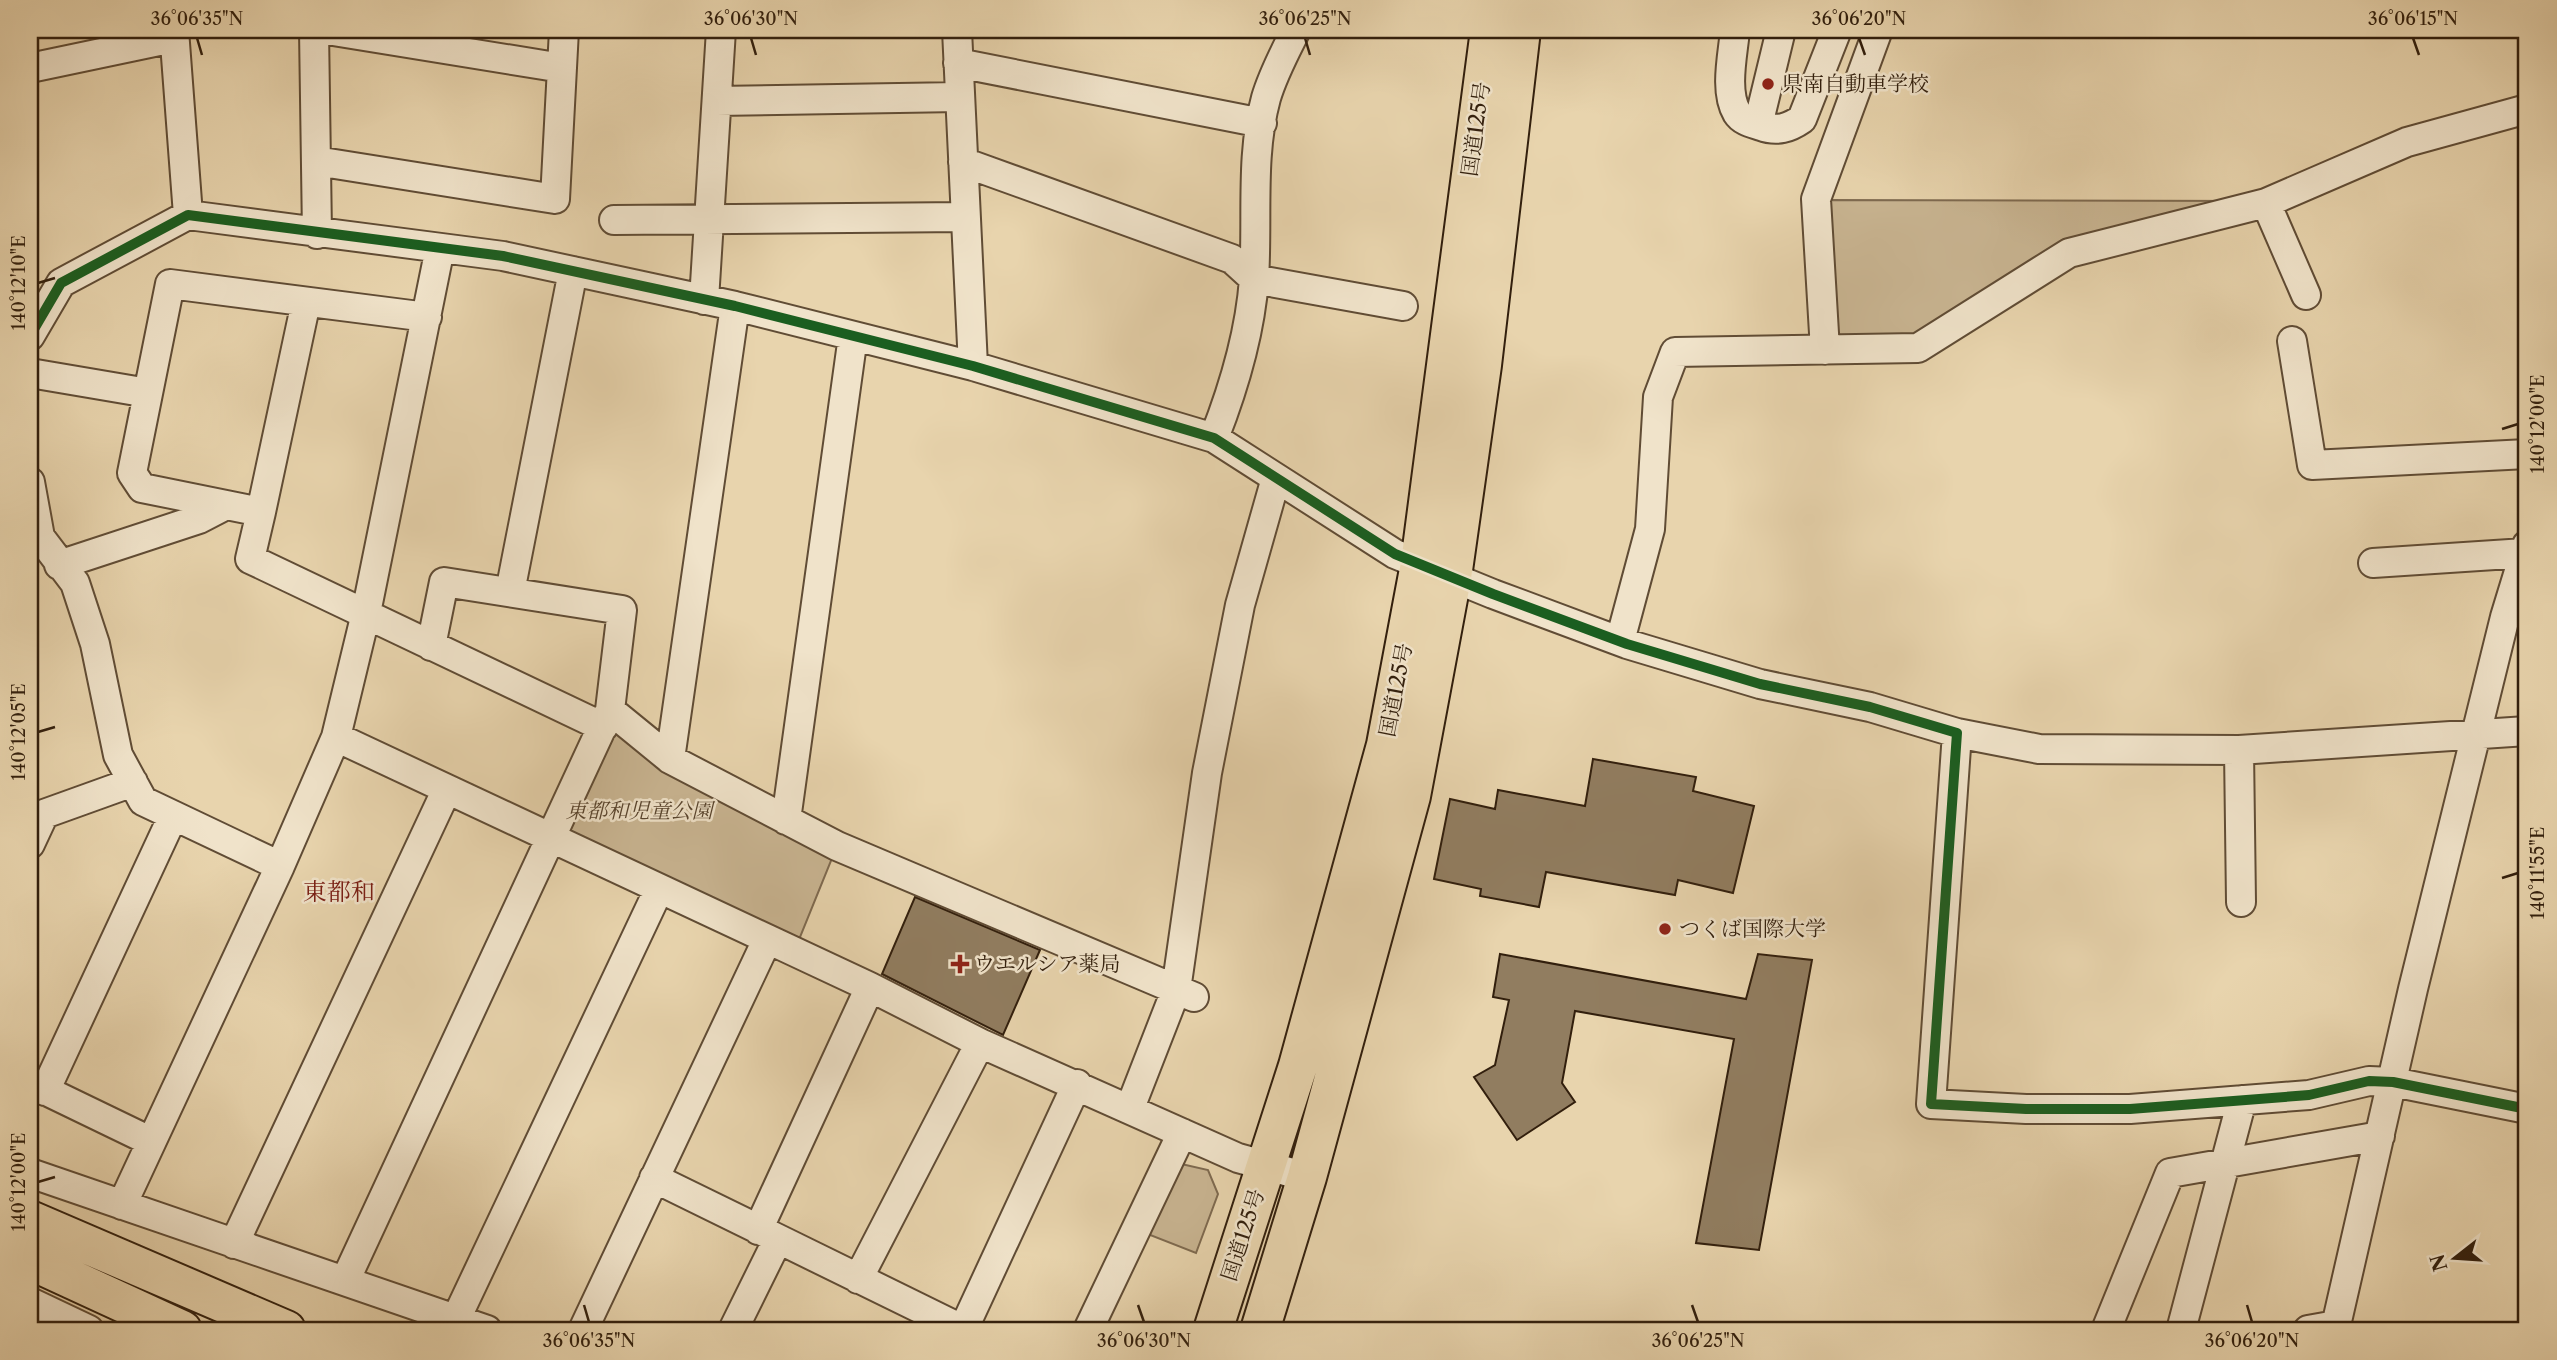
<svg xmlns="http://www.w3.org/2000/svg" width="2557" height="1360" font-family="'Libre Caslon Text','Noto Serif JP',serif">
<rect width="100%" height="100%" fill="#e8d4ad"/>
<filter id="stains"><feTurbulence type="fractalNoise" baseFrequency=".00286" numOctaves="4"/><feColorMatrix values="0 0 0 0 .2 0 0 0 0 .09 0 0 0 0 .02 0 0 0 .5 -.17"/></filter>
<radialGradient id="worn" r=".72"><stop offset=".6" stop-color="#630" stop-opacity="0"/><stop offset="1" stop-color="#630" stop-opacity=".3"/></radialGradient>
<path fill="#c9b592" stroke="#7e6a50" stroke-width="2" d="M1823,200L2260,201L2066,246L1915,341L1829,344Z
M610,710L837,846L794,952L552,838Z
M1177,1163L1208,1170L1218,1194L1196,1253L1145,1233Z"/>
<path fill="#917d60" stroke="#321f0d" stroke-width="2" d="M1593,759L1696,777L1693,791L1754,806L1733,893L1678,880L1675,895L1546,872L1539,907L1480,896L1481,889L1434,879L1450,799L1495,809L1498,790L1585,806Z
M915,897L1040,950L1003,1035L882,974Z
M1500,954L1746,999L1758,954L1812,960L1759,1250L1696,1243L1734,1039L1575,1011L1562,1083L1575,1102L1517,1140L1474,1077L1495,1065L1509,1000L1493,997Z"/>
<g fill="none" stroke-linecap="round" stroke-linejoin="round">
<g stroke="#604c35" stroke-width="32">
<path id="minor" d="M174,30L188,215
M314,30L317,234
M327,30L562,68
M957,30L973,366
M1735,30C1733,54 1724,91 1737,113C1742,121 1752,123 1761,126C1777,132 1789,128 1802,119L1837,30
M958,63L1262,123
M30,68L173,38
M717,101L959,97
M1758,125L1781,30
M316,161L555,199L564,30
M963,162L1232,259L1254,279L1403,306
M2266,203L2306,295
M614,220L965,217
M704,300L721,30
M427,317L170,284L132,473L142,488L261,512L250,559L603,727
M30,336L61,283L188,215L503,256L735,306L973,366L1214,438L1395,554L1493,594L1627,644L1760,684L1870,707L1957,733L1931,1104L2026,1109H2130L2309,1095L2369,1081L2393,1082L2527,1109
M2292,341L2312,465L2527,454
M1825,350L1816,199L1878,30
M30,373L148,393
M1214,438C1234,387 1250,334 1254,279C1258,219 1250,156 1266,98C1273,74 1285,52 1296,30
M30,482L40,537L30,540
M261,512L306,302
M40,537L75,583L95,644L118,755L143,801L280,866
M2373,563L2525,553
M59,565L199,519L226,505
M510,592L573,271
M1620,641L1650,529L1658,397L1675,352L1918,348L2069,253L2266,203L2407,142L2527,109
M431,646L444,582L622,610L610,710
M1957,733L2039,749L2239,750L2527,731
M336,737L870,987L980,1043L1238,1158L1307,1177
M2239,750L2241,902
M670,759L735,306
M786,820L853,336
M30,844L44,814L133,782
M30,1083L150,1141
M45,1091L173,816
M1130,1108L1176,990L1207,773L1240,605L1276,478
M30,1173L487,1330
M654,1178L964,1330
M122,1205L280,866L336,737L366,613L440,248
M758,1230L870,987
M234,1244L447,789
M858,1279L980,1043
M345,1281L610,710L670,759L837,846L1194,997
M30,1302L89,1330
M456,1319L659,889
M583,1330L767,940
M733,1330L778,1239
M963,1330L1077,1084
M1088,1330L1182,1133
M2106,1330L2170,1173L2380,1136
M2181,1330L2242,1100
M2308,1330L2336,1325
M2335,1330L2413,989L2505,617L2527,545"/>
</g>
<g stroke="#321f0d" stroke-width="42">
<path id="highway" d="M30,1220L286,1330
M30,1260L182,1330
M1213,1330L1298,1066L1386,745L1420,564L1490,30
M1260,1330L1307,1177L1411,796L1452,577L1482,365L1521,30"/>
</g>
<use href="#minor" stroke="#f0e3ca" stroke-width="28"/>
<use href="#highway" stroke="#e8d4ad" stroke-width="38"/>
<g stroke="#f0e3ca" stroke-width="15">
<path id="cycleway" d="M30,336L61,283L188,215L503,256L735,306L973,366L1214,438L1395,554L1493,594L1627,644L1760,684L1870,707L1957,733L1931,1104L2026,1109H2130L2309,1095L2369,1081L2393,1082L2527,1109"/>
</g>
<use href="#cycleway" stroke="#1b5e20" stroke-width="10"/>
</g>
<path fill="none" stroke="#321f0d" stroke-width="2.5" d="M197,38L202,55M751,38L756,55M1305,38L1310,55M1859,38L1865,55M2413,38L2419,55M38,283L55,278M2502,429L2518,424M38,732L55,727M2502,878L2518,873M38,1182L55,1177M584,1305L589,1322M1138,1305L1144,1322M1692,1305L1698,1322M2247,1305L2252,1322"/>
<g fill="#8f2418" stroke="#f0e3ca" stroke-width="2.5">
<circle cx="1768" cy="84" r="7"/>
<circle cx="1665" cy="929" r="7"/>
<path d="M956.5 953.5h7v7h7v7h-7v7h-7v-7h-7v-7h7z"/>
</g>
<g text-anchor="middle" stroke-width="5" stroke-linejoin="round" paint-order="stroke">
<g font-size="21" fill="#321f0d" stroke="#f0e3ca" text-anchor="start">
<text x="1782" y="91">県南自動車学校</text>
<text x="1679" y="936">つくば国際大学</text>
<text x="974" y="971">ウエルシア薬局</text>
</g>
<g font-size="21" fill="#321f0d" stroke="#f0e3ca">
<text transform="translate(1476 129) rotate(-82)" y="7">国道125号</text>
<text transform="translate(1396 690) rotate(-79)" y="7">国道125号</text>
<text transform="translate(1243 1235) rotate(-72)" y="7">国道125号</text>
</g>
<g font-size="21" font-style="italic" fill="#58442e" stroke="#f0e3ca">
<text x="639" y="818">東都和児童公園</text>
</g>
<g font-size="24" fill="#7a1f14" stroke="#f0e3ca">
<text x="339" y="900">東都和</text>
</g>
</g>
<rect width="2557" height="1360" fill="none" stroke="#e8d4ad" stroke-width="77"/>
<g transform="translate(2455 1258) rotate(253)" stroke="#f0e3ca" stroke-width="5" paint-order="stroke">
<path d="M0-5L12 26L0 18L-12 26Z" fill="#321f0d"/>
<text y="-10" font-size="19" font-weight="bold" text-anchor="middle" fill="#321f0d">N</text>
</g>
<rect x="38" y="38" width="2480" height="1284" fill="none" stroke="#321f0d" stroke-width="2.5"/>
<g font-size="18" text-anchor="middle" fill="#321f0d">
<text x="197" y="25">36°06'35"N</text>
<text x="751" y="25">36°06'30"N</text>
<text x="1305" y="25">36°06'25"N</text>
<text x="1859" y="25">36°06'20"N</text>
<text x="2413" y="25">36°06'15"N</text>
<text transform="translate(19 283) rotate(-90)" y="6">140°12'10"E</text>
<text transform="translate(2538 424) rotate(-90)" y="6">140°12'00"E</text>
<text transform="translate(19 732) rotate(-90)" y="6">140°12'05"E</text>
<text transform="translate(2538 873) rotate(-90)" y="6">140°11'55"E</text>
<text transform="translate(19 1182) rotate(-90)" y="6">140°12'00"E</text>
<text x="589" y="1347">36°06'35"N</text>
<text x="1144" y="1347">36°06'30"N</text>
<text x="1698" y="1347">36°06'25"N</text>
<text x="2252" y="1347">36°06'20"N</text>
</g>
<rect width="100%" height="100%" filter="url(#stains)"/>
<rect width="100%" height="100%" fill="url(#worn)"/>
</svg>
